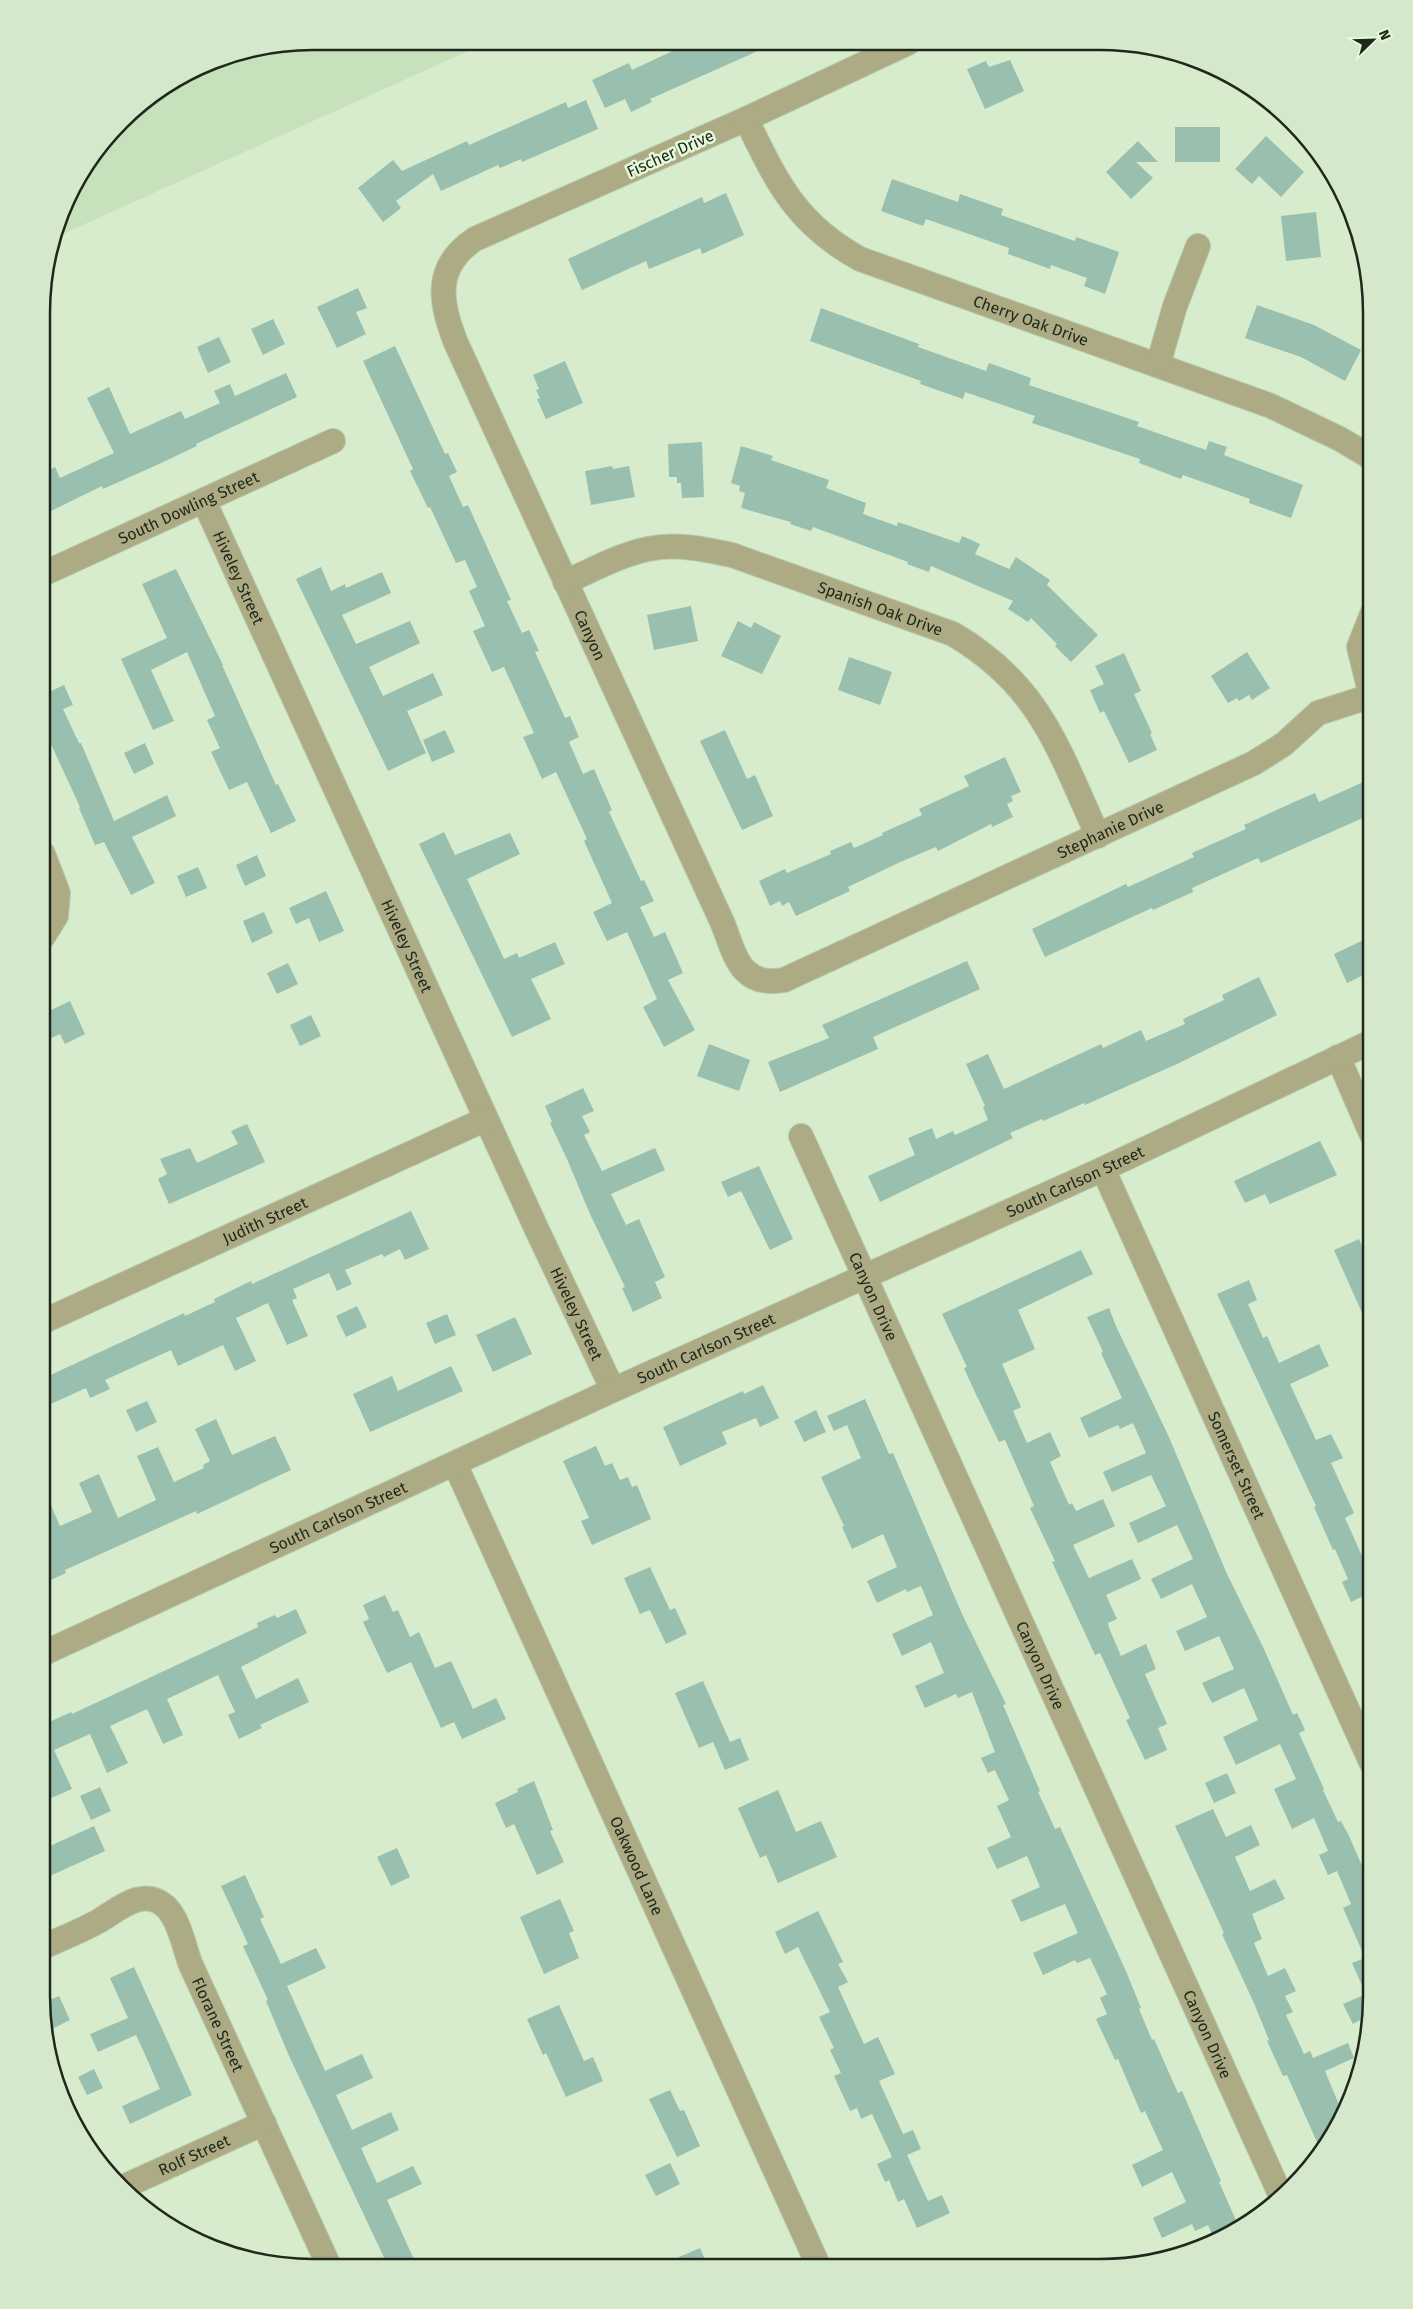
<svg xmlns="http://www.w3.org/2000/svg" width="1413" height="2309" font-family="'Fira Sans',sans-serif">
<rect width="100%" height="100%" fill="#d7eccd"/>
<path fill="#c7e1bc" d="M313,41L488,42L56,237L69,192L133,109L209,62Z"/>
<path fill="#99bfae" d="M692,42L776,43L650,99L652,102L631,112L625,99L605,108L592,80L629,63L632,70Z
M1010,60L1024,91L985,109L967,69L986,61L989,67Z
M586,100L598,129L522,162L521,159L500,168L498,165L441,191L433,174L396,201L401,208L383,222L358,188L393,160L402,171L467,141L469,145L566,102L568,108Z
M1175,127H1220V162H1175Z
M1266,136L1304,172L1281,197L1259,176L1252,184L1235,169Z
M1138,141L1158,162H1136L1153,178L1131,199L1106,172Z
M892,179L958,202L960,194L1003,209L1001,215L1075,241L1076,237L1119,252L1105,294L1084,286L1087,278L1051,265L1050,269L1008,254L1009,248L926,219L923,226L881,211Z
M726,193L744,235L702,254L700,248L649,269L646,261L582,290L568,259L702,197L704,203Z
M1316,212L1321,257L1286,261L1281,216Z
M358,288L367,308L356,312L366,334L337,348L317,307Z
M1257,305L1314,325L1361,350L1345,381L1301,357L1245,338Z
M821,308L919,344L918,347L986,371L989,363L1031,378L1029,385L1139,422L1137,426L1206,450L1209,441L1227,447L1224,455L1303,485L1291,518L1249,503L1250,499L1183,475L1181,479L1139,463L1140,459L1032,423L1035,416L965,392L963,399L920,384L921,381L810,341Z
M273,319L285,344L263,355L251,329Z
M219,337L231,362L208,373L197,347Z
M395,346L445,454L448,453L457,472L449,476L463,507L468,505L511,600L507,601L522,633L529,630L539,651L535,652L565,718L570,716L579,737L569,742L583,774L594,769L612,810L609,812L641,881L644,880L654,901L640,907L654,937L665,932L683,973L668,980L695,1030L664,1047L643,1007L657,999L627,932L607,941L593,912L612,903L584,841L587,839L556,772L542,779L523,737L534,733L504,667L492,672L473,631L485,626L469,591L477,587L465,560L456,563L430,507L428,508L410,471L413,469L363,361Z
M565,361L583,403L546,419L537,399L540,398L536,390L539,389L533,375Z
M286,373L297,397L196,444L197,446L159,464L103,489L102,486L51,511L43,495V473L55,467L60,478L114,453L87,398L109,387L130,434L181,411L185,419L220,403L214,391L230,384L235,396Z
M702,442L704,497L682,498L681,483H677V477H669L668,444Z
M741,446L773,456L771,460L829,480L826,488L866,503L863,514L897,526L898,522L959,543L962,536L980,544L975,554L1009,569L1016,557L1050,580L1047,585L1098,635L1071,662L1055,646L1057,644L1031,618L1028,622L1008,609L1013,601L931,566L929,572L907,564L908,562L813,527L811,531L790,524L791,522L741,508L745,493L739,491L740,486L731,483Z
M612,466L613,469L629,466L635,497L591,505L585,471Z
M321,567L331,591L345,584L346,588L382,572L391,593L342,615L356,644L410,621L420,643L369,667L383,696L433,673L443,695L407,711L426,753L388,771L296,579Z
M176,569L223,665H222L276,785L278,784L296,821L271,833L247,782L229,790L211,752L220,748L207,720L215,716L187,652L151,670L174,721L153,730L121,659L167,638L142,584Z
M691,606L698,641L654,650L647,615Z
M738,621L751,628L754,622L781,636L762,674L721,656Z
M1247,652L1270,688L1252,700L1249,695L1239,701L1237,698L1228,703L1211,676Z
M1124,653L1141,691L1134,694L1152,733L1150,734L1157,750L1129,763L1104,711L1100,713L1090,690L1104,684L1095,666Z
M849,657L892,672L880,705L838,690Z
M64,685L73,705L63,709L79,743H81L114,821L167,795L176,816L132,837L155,883L131,895L104,842L95,845L79,808L80,807L43,727V695Z
M445,730L455,752L432,762L423,740Z
M725,730L747,779L755,775L773,816L742,830L700,741Z
M145,743L154,764L134,774L124,753Z
M1005,757L1021,792L1011,796L1013,801L1007,804L1013,817L992,827L991,824L938,851L936,847L898,863L848,887L850,891L796,916L789,902L782,906L780,901L770,906L759,881L785,869L787,873L831,854L830,851L851,842L854,848L883,835L882,833L922,815L919,809L969,786L964,776Z
M1372,778V814L1261,863L1258,858L1192,888L1193,892L1153,910L1152,908L1045,957L1032,929L1126,884L1128,887L1194,857L1192,853L1246,829L1244,825L1294,802L1315,793L1319,802Z
M444,832L455,855L510,833L520,854L467,879L504,959L517,953L519,958L555,942L565,964L531,979L551,1019L512,1037L419,844Z
M257,855L266,876L245,886L236,865Z
M198,867L207,888L186,897L177,876Z
M326,891L344,931L319,942L309,918L296,924L289,908Z
M264,912L273,933L252,943L243,921Z
M1372,936V971L1347,983L1334,954Z
M967,961L980,989L873,1037L878,1049L780,1092L768,1062L829,1038L822,1025Z
M288,963L298,984L277,994L267,973Z
M1259,977L1277,1015L1177,1064L1085,1105L1084,1103L1043,1121L1042,1119L1010,1133L1013,1138L880,1202L868,1176L915,1155L908,1138L932,1128L936,1139L953,1131L955,1135L988,1120L983,1107L985,1106L966,1064L988,1054L1004,1089L1101,1044L1103,1048L1141,1030L1146,1041L1185,1024L1183,1019L1224,1000L1222,995Z
M70,1001L85,1034L65,1044L60,1034L43,1042V1014Z
M311,1015L321,1036L300,1046L290,1025Z
M709,1044L750,1060L739,1091L697,1076Z
M583,1088L594,1111L582,1116L590,1132L584,1135L602,1171L655,1148L665,1170L611,1194L626,1225L639,1219L665,1277L655,1282L662,1298L633,1312L622,1288L625,1287L590,1214L567,1159L550,1123L552,1122L545,1106Z
M247,1124L265,1162L169,1204L158,1179L167,1174L160,1159L190,1148L197,1163L238,1144L231,1131Z
M1320,1141L1337,1175L1270,1204L1265,1194L1245,1203L1234,1181Z
M759,1166L793,1239L770,1250L741,1191L728,1197L721,1182Z
M411,1211L429,1249L405,1260L400,1249L384,1257L382,1254L345,1270L352,1284L337,1291L329,1273L293,1289L297,1298L292,1300L308,1336L287,1345L268,1303L236,1318L256,1361L235,1371L223,1345L178,1366L171,1350L105,1380L110,1389L90,1398L86,1388L42,1408V1379L184,1313L185,1316L215,1302L214,1299L251,1281L252,1284Z
M1359,1239L1371,1267V1333L1334,1250Z
M1081,1250L1093,1274L1018,1310L1035,1349L1002,1364L1021,1407L1013,1411L1027,1443L1050,1432L1061,1456L1050,1462L1069,1505L1072,1503L1076,1511L1103,1499L1115,1526L1073,1545L1089,1578L1132,1559L1141,1579L1106,1595L1117,1619L1108,1623L1109,1628L1121,1656L1146,1644L1156,1669L1145,1674L1167,1724L1158,1728L1167,1750L1145,1760L1126,1720L1130,1718L1100,1653L1095,1655L1052,1562L1055,1561L1030,1508L1034,1506L1005,1440L999,1442L973,1388L964,1368L967,1367L942,1314Z
M1249,1280L1257,1300L1248,1304L1263,1338L1267,1336L1279,1363L1319,1344L1329,1366L1290,1384L1316,1440L1331,1434L1343,1458L1331,1463L1354,1513L1345,1518L1371,1576V1592L1351,1602L1342,1582L1348,1579L1335,1549L1333,1550L1314,1507L1316,1506L1217,1294Z
M357,1306L367,1327L346,1337L336,1316Z
M1109,1308L1116,1326L1168,1435L1227,1574L1264,1649L1293,1715L1297,1713L1305,1730L1299,1733L1324,1789L1323,1790L1338,1822L1341,1821L1349,1836L1371,1886V2014L1353,2024L1343,2004L1366,1994L1367,1997L1352,1963L1365,1958L1343,1908L1351,1904L1337,1871L1328,1875L1319,1855L1328,1851L1314,1818L1292,1829L1274,1789L1296,1779L1280,1744L1236,1765L1223,1737L1258,1720L1244,1688L1212,1703L1202,1683L1234,1669L1219,1636L1185,1651L1176,1631L1207,1617L1192,1584L1161,1599L1151,1579L1193,1559L1177,1525L1138,1543L1129,1523L1166,1506L1151,1475L1112,1492L1103,1472L1146,1453L1133,1423L1120,1429L1118,1425L1089,1438L1080,1418L1122,1398L1101,1353L1103,1352L1087,1317Z
M447,1314L456,1335L435,1344L426,1323Z
M515,1317L532,1354L493,1372L476,1335Z
M451,1366L463,1391L370,1432L353,1394L392,1376L398,1391Z
M763,1385L779,1418L760,1427L756,1418L722,1432L727,1444L680,1466L663,1427L743,1391L744,1394Z
M865,1399L889,1454L893,1453L962,1614L1006,1704L1003,1705L1040,1791L1038,1792L1055,1829L1060,1827L1125,1969L1141,2008L1139,2009L1152,2040L1154,2039L1178,2093L1182,2091L1221,2181L1219,2182L1239,2227L1215,2241L1208,2225L1195,2231L1192,2224L1162,2238L1153,2218L1186,2202L1172,2172L1142,2187L1132,2165L1163,2150L1145,2111L1141,2113L1118,2059L1115,2060L1096,2019L1107,2014L1100,1998L1107,1994L1090,1958L1077,1963L1075,1960L1043,1975L1033,1953L1078,1933L1065,1904L1021,1922L1011,1900L1040,1887L1027,1856L997,1869L987,1848L1011,1837L997,1806L1009,1800L995,1770L988,1773L981,1758L995,1752L972,1692L958,1698L956,1694L925,1708L915,1686L944,1673L931,1642L902,1656L892,1634L933,1615L921,1586L907,1592L906,1589L877,1603L867,1581L897,1567L883,1534L852,1549L842,1527L844,1526L821,1477L861,1458L847,1425L834,1431L827,1416Z
M147,1401L157,1422L136,1432L126,1410Z
M816,1410L826,1432L804,1442L794,1421Z
M216,1419L232,1455L275,1436L291,1470L197,1514L196,1511L65,1570L66,1573L42,1584V1485L60,1526L92,1512L79,1483L99,1474L118,1518L156,1500L137,1456L158,1447L174,1482L204,1468L203,1465L210,1461L195,1429Z
M596,1446L605,1466L612,1463L620,1480L628,1477L632,1487L637,1485L651,1519L592,1545L581,1521L589,1518L563,1461Z
M650,1567L670,1610L675,1608L687,1634L666,1644L650,1610L640,1614L624,1578Z
M385,1595L393,1612L398,1610L410,1637L419,1632L435,1668L451,1661L473,1709L496,1698L506,1719L462,1739L454,1722L441,1728L411,1662L387,1673L363,1622L369,1619L363,1605Z
M296,1609L307,1633L241,1667L256,1699L298,1678L309,1702L260,1725L262,1728L239,1739L228,1715L235,1712L218,1675L167,1699L183,1735L163,1744L147,1709L110,1726L128,1763L107,1773L90,1734L54,1750L72,1789L42,1802V1723L43,1725L71,1712L72,1714L258,1627L257,1623L275,1615L277,1618Z
M703,1681L730,1742L740,1738L749,1760L725,1770L713,1742L699,1748L675,1693Z
M1227,1773L1236,1793L1214,1803L1205,1783Z
M534,1781L553,1830L550,1831L564,1862L537,1875L514,1824L506,1828L495,1803L518,1792L517,1789Z
M100,1787L111,1811L91,1820L80,1796Z
M778,1790L796,1832L821,1821L837,1857L778,1883L766,1855L760,1858L738,1808Z
M1213,1809L1226,1837L1251,1825L1260,1845L1235,1857L1250,1891L1275,1879L1285,1899L1252,1914L1262,1939L1254,1943L1268,1976L1285,1968L1296,1991L1285,1996L1293,2012L1286,2015L1304,2054L1310,2051L1313,2058L1348,2043L1354,2058L1325,2071L1342,2112L1321,2151L1287,2075L1283,2076L1267,2041L1269,2040L1253,2001L1222,1934L1224,1933L1175,1826Z
M94,1826L105,1851L41,1880V1850Z
M397,1848L410,1877L391,1886L377,1857Z
M245,1875L264,1917L260,1919L281,1964L316,1948L326,1968L287,1986L325,2071L362,2054L373,2078L336,2095L352,2130L391,2112L399,2130L361,2148L377,2183L413,2166L422,2184L387,2200L417,2266H388L289,2056L266,2001L268,2000L243,1946L248,1944L221,1886Z
M560,1899L574,1931L569,1933L579,1958L544,1974L520,1917Z
M818,1911L843,1962L838,1964L848,1982L838,1987L864,2044L878,2037L895,2074L879,2081L903,2134L913,2130L921,2149L907,2155L928,2201L942,2195L950,2213L917,2228L904,2199L898,2202L889,2180L885,2182L877,2164L892,2157L872,2114L861,2119L857,2108L850,2111L834,2076L841,2073L830,2050L834,2048L819,2017L830,2012L798,1947L785,1954L775,1932Z
M134,1967L192,2095L130,2124L122,2106L160,2089L147,2059L136,2035L98,2052L90,2034L128,2018L110,1978Z
M59,1996L70,2020L48,2031L43,2003Z
M559,2005L584,2061L593,2057L603,2081L566,2097L546,2053L543,2055L527,2019Z
M94,2069L103,2088L87,2095L78,2077Z
M670,2090L680,2111L684,2110L700,2146L677,2157L649,2099Z
M670,2163L680,2184L656,2196L645,2175Z
M700,2248L708,2267H656Z"/>
<g fill="none" stroke-linecap="round" stroke-linejoin="round">
<g stroke="#b6c9ad" stroke-width="26">
<g id="minor">
<path id="s1" d="M908,43L746,119L475,239C433,267 440,303 456,343L723,924C736,958 741,987 784,980L1254,763L1284,744L1318,713L1371,696L1359,647L1372,614"/>
<path id="s2" d="M746,119C777,182 795,223 860,259L1271,406L1340,439L1372,458"/>
<path d="M1158,365L1175,306L1198,246"/>
<path id="s3" d="M204,501L537,1230L613,1390"/>
<path id="s4" d="M43,574L333,441"/>
<path id="s5" d="M565,582C591,571 619,555 648,549C676,543 704,549 732,555L953,634C1041,686 1058,749 1098,836"/>
<path d="M43,937L56,916L58,893L43,854"/>
<path d="M1338,1057L1371,1133"/>
<path id="s6" d="M801,1136L1281,2196"/>
<path id="s7" d="M1103,1169L1371,1762"/>
<path id="s8" d="M42,1322L486,1119"/>
<path id="s9" d="M455,1464L819,2267"/>
<path id="s10" d="M42,1654L613,1390L1103,1169L1371,1042"/>
<path id="s11" d="M41,1948C60,1939 79,1932 97,1922C117,1911 143,1885 166,1907C179,1920 184,1946 190,1963L329,2266"/>
<path id="s12" d="M123,2187L264,2123"/>
</g>
</g>
<use href="#minor" stroke="#adab84" stroke-width="24"/>
</g>
<g text-anchor="middle" stroke-width="5" stroke-linejoin="round" paint-order="stroke">
<g font-size="16" fill="#20281c" stroke="#e4f9da">
<text transform="translate(670 153) rotate(-24)" y="6">Fischer Drive</text>
<text dy="6" stroke="none"><textPath href="#s2" startOffset="366">Cherry Oak Drive</textPath></text>
<text dy="6" stroke="none"><textPath href="#s4" startOffset="160">South Dowling Street</textPath></text>
<text dy="6" stroke="none"><textPath href="#s3" startOffset="84">Hiveley Street</textPath></text>
<text dy="6" stroke="none"><textPath href="#s5" startOffset="332">Spanish Oak Drive</textPath></text>
<text dy="6" stroke="none"><textPath href="#s1" startOffset="914">Canyon</textPath></text>
<text dy="6" stroke="none"><textPath href="#s1" startOffset="1685">Stephanie Drive</textPath></text>
<text dy="6" stroke="none"><textPath href="#s3" startOffset="489">Hiveley Street</textPath></text>
<text dy="6" stroke="none"><textPath href="#s10" startOffset="1136">South Carlson Street</textPath></text>
<text dy="6" stroke="none"><textPath href="#s8" startOffset="245">Judith Street</textPath></text>
<text dy="6" stroke="none"><textPath href="#s6" startOffset="176">Canyon Drive</textPath></text>
<text dy="6" stroke="none"><textPath href="#s3" startOffset="894">Hiveley Street</textPath></text>
<text dy="6" stroke="none"><textPath href="#s10" startOffset="731">South Carlson Street</textPath></text>
<text dy="6" stroke="none"><textPath href="#s7" startOffset="325">Somerset Street</textPath></text>
<text dy="6" stroke="none"><textPath href="#s10" startOffset="326">South Carlson Street</textPath></text>
<text dy="6" stroke="none"><textPath href="#s6" startOffset="581">Canyon Drive</textPath></text>
<text dy="6" stroke="none"><textPath href="#s9" startOffset="441">Oakwood Lane</textPath></text>
<text dy="6" stroke="none"><textPath href="#s11" startOffset="268">Florane Street</textPath></text>
<text dy="6" stroke="none"><textPath href="#s6" startOffset="986">Canyon Drive</textPath></text>
<text dy="6" stroke="none"><textPath href="#s12" startOffset="78">Rolf Street</textPath></text>
</g>
</g>
<path d="M0 0H1413V2309H0ZM313 50H1100A263 263 0 0 1 1363 313V1996A263 263 0 0 1 1100 2259H313A263 263 0 0 1 50 1996V313A263 263 0 0 1 313 50Z" fill="#d4e8cb" fill-rule="evenodd"/>
<path fill="none" stroke="#20281c" stroke-width="2.5" d="M313 50H1100A263 263 0 0 1 1363 313V1996A263 263 0 0 1 1100 2259H313A263 263 0 0 1 50 1996V313A263 263 0 0 1 313 50Z"/>
<g transform="translate(1373 40) rotate(67)" stroke="#e4f9da" stroke-width="4" paint-order="stroke">
<path d="M0-4L9 19L0 12L-9 19Z" fill="#20281c"/>
<text y="-8" font-size="14" font-weight="bold" text-anchor="middle" fill="#20281c">N</text>
</g>
</svg>
